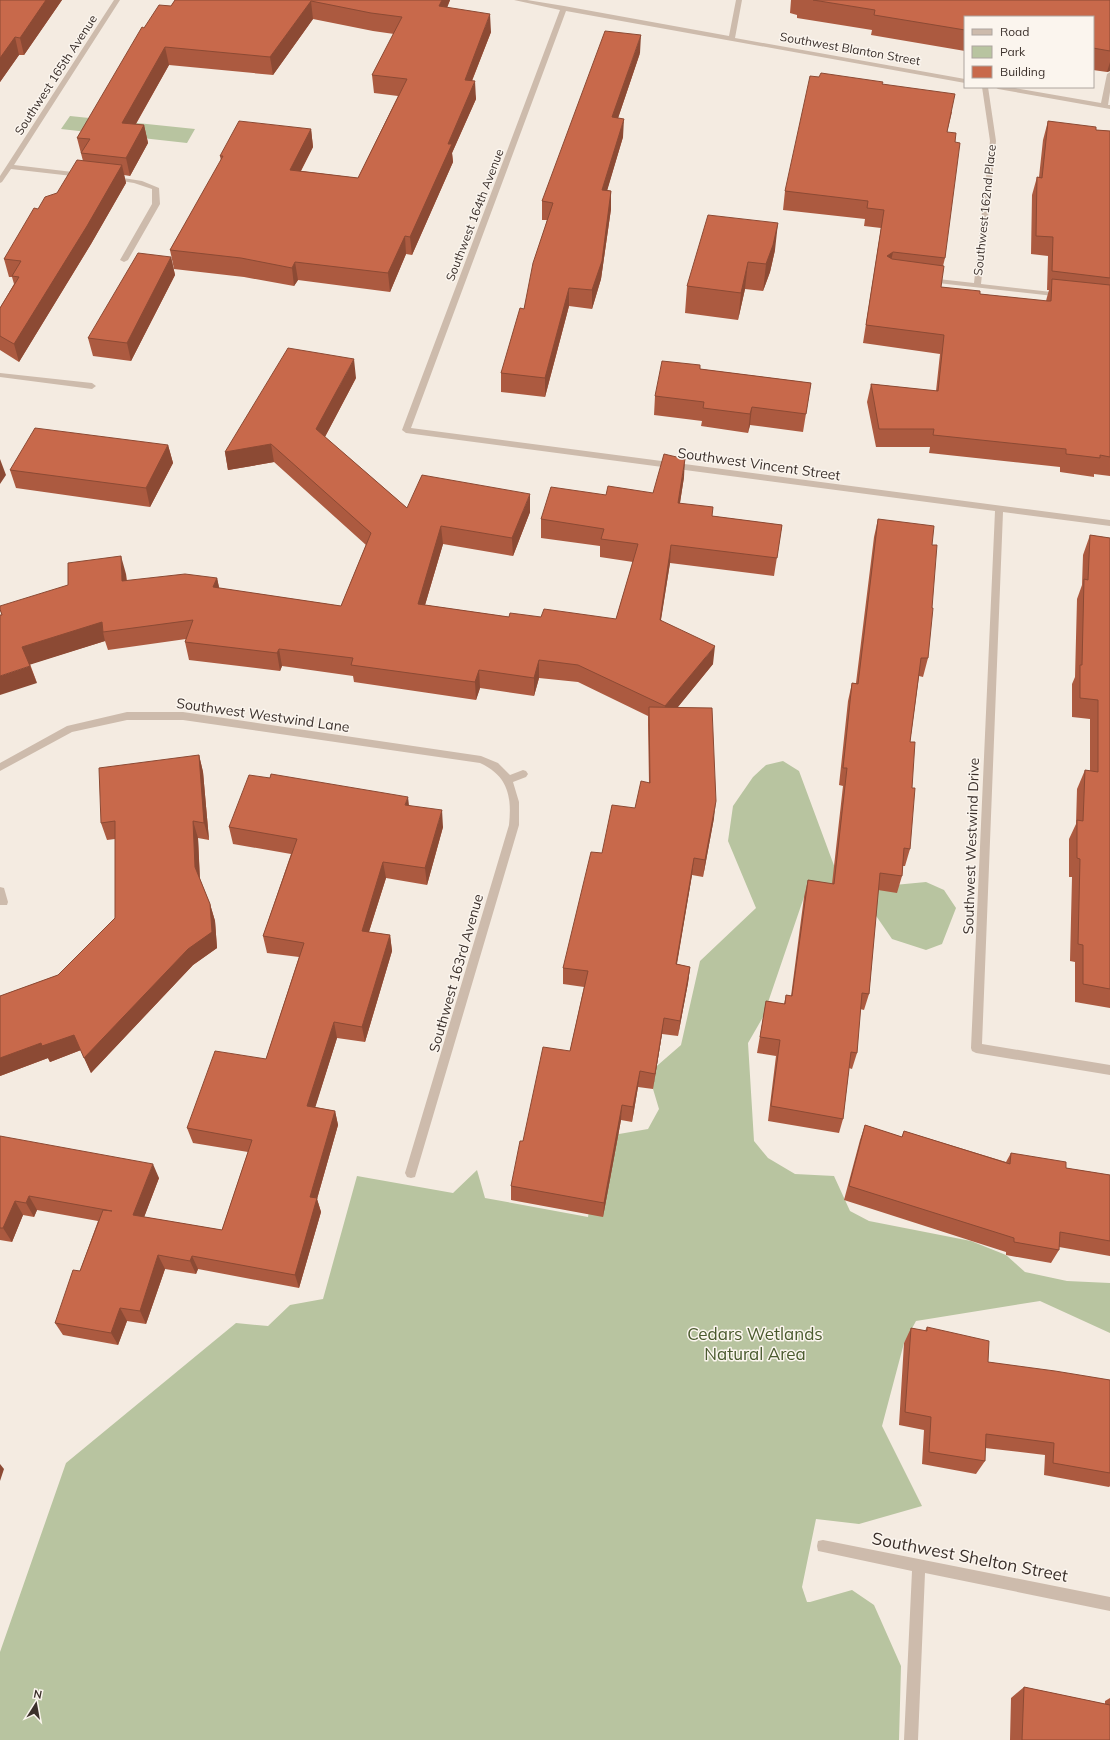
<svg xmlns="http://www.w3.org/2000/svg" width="1110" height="1740" font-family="Mulish,sans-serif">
<rect width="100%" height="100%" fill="#f4ebe1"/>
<path fill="#b8c4a0" d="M70,116L195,129L187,143L61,129Z
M783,761L799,771L839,879L873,887L926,882L944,890L956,908L942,944L926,950L892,939L870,907L822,894L804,897L763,1017L748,1043L754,1141L768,1158L795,1174L834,1176L850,1211L869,1221L971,1241L1006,1255L1025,1272L1067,1281L1110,1283V1333L1040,1301L916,1321L904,1343L882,1426L922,1506L859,1524L816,1519L802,1587L807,1602H810L852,1590L874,1605L901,1666L899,1740H0V1652L66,1463L236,1323L268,1326L290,1305L323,1299L357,1176L453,1193L477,1170L485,1198L588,1217L600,1144L619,1134L648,1129L659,1109L653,1089L651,1071L681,1045L700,961L756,908L728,841L733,806L753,777L766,765Z"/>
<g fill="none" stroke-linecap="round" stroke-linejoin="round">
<path fill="#cdbbac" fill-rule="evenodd" d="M114,0H120L14,165L81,173L84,175L81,177L11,169L2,182L0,183V176Z
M514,0H527L564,6L729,36L736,0H742L735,38L965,79V83L566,11L411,428L1110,520V526L1003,512L982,1044L1110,1065V1075L976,1053L972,1051L971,1048L995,511L406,433L402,430L560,10Z
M1110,72V92L1108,105H1110V109L998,89L995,87H1009L1101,103L1107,74Z
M982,87H988L996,141L981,284L1060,293H1063V297L929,282L925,280L929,278L974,283L990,141Z
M111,176L142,181L159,188L160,204L128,260L124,262L120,260L152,204V189L134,183L109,179V177Z
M0,373L92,383L96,386L92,389L0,377Z
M127,712H183L481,756L498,763L510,775L523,770L526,771L528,774L526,777L513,782L519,802V825L415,1177L411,1178L407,1177L405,1173L509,825C512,796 508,776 480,763L183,720H127L72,732L0,771V763L67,726Z
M0,887L4,888L8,902L7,905H0Z
M823,1540L1110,1597V1611L925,1573L918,1740H904L912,1571L823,1552L818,1551L817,1546L818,1541Z"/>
</g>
<path fill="#ac5a40" d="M0,0H62L24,55H19L0,82Z
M175,0H450L447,8L491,32L472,81L476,99L452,153L453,162L412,255L406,254L390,292L298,280L294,286L244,277L174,269L170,250L221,161L220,156L311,129L313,147L301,171L358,178L398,96L374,93L372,75L394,34L373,31L313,19L273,75L169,65L136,124L144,125L148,143L130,176L124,175L126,183L91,244L19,362L0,350V308L14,284L12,277H9L4,259L38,209L57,193L83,161L77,138L144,28L171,6Z
M791,0H1110V71L1107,72L1093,70V17H965V51L871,35L872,30L797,18V15L790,13Z
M640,53L618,118L623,137L607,190L611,191V209L601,279L592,309L569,306L545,397L501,392V373L524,309L547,220H542V201Z
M882,84L952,112L947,132L955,142L945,258L943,266L941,287L980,294L1046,301L1047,297L1049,290H1047L1048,256L1031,254L1032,195L1037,177H1039L1043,140L1048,121L1096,130L1110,131V476L1094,474V477L1060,472V467L929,453L930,447H876L867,402L871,384L936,391L940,354L863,343L881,228L864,226L865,219L783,210L785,191Z
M775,250L770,272L763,291L745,289L738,320L685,313L687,286Z
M171,257L175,275L131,361L93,356L88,338Z
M700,365V369L811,383L803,432L750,425L748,433L701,426L702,421L654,415L655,396Z
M356,378L325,437L407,508L530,512L513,556L443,544L425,605L509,617L616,619L633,562L600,557V546L541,538V519L606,495L653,493L684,477L680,503L712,516L782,525L774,576L670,563L661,620L713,664L677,708L714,818L703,877L692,875L677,964L690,967L688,983L678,1036L662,1034L653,1089L638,1087L632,1122L621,1120L603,1217L511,1200V1186L523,1141L570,1051L584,987L563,984V968L602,853L635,808L649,783L648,725V716L578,682L539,678L534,696L480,688L476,700L354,682L353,676L282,666L280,671L189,660L185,642L186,639L108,650L105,641L30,664L37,683L2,615L0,610L126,574L127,581L217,578L219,588L341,606L366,545L274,462L228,470L225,452Z
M168,445L173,463L150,507L16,488L10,470Z
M878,519L932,545V608L928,658L923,677L919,676L910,742L912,788L910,849L905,866H903L902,876L897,893L878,890L869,994L864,1010L860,1009L857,1053L852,1069L849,1068L843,1119L839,1133L768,1121L776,1056L757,1053L766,1001L784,1004L786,995L791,996L804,897L808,880L832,884L843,786L839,785L848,701L852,683H856L874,537Z
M1090,535L1110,538V1008L1075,1002V962L1070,961L1072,877H1069V839L1076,824L1077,789L1085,770L1090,771V719L1072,717V684L1075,677L1077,599L1082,585L1083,555Z
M199,755L203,772L209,840L198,838L200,879L210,904L215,921L217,948L193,965L91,1073L81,1050L50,1062L48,1058L0,1076V996L58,975L115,918V839L107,840L101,823Z
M409,805L443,827L427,885L386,878L369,932L390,935L392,951L365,1042L337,1038L315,1107L335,1111L338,1125L317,1199L321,1212L299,1288L198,1269L196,1274L165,1269L146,1324L127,1321L118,1345L63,1335L55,1323L80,1271L98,1221L37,1210L34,1217L23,1215L12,1242L0,1240V1136L159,1178L144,1217L222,1230L248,1152L193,1143L187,1128L266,1059L299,957L267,953L263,936L291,854L233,844L229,827Z
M865,1125L902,1137L904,1131L1006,1162L1011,1153L1066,1168L1110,1175V1256L1059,1247V1250L1051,1263L1006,1255V1252L844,1200L860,1140Z
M927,1327L988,1362L1110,1380V1486L1109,1487L1044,1475L1045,1455L985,1448V1461L976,1474L922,1464L924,1430L899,1425L904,1343L911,1328L925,1331Z
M1024,1687L1105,1704V1701L1110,1698V1740H1010L1011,1698Z"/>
<path fill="#8c4a34" d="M46,0H62L24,55L20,38Z
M442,0H450L440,24L439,6Z
M311,1L313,19L273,75L270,57Z
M490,14L491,32L465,98V80Z
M641,35L640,53L612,136V117Z
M15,37L19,55L0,82V58Z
M165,47L169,65L126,141L122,123Z
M1110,62V71L1107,72Z
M475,81L476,99L452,153L453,162L412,255L410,237L448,144Z
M624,119L623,137L602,208V190Z
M144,125L148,143L130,176L126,158Z
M311,129L313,147L292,188L290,170Z
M122,165L126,183L91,244L19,362L14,344Z
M611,191V209L601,279L592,309V290Z
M778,223L775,250L770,272L763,291L766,264Z
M405,236L406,254L390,292L388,273Z
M893,252L889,271L887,256Z
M171,257L175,275L131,361L127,343Z
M295,262L298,280L294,286L292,268Z
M748,262L745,289L738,320L741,293Z
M569,288V306L545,397V378Z
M354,359L356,378L319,448L316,429Z
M752,407L750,425L748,433L750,414Z
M271,444L274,462L228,470L225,452Z
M168,445L173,463L150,507L146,488Z
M0,459L6,475L0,484Z
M685,459L684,477L677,521L678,503Z
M530,494V512L513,556L512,538Z
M441,526L443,544L420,622L418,604Z
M671,545L670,563L658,637L660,620Z
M121,556L126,574L127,599L122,581Z
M217,578L221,596L213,587Z
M102,622L103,632L105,641L29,665L22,647Z
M715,646L713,664L664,724L665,706Z
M279,649L282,666L280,671L277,653Z
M539,660V678L534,696V678Z
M30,666L37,683L0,695V676Z
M479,670L480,688L476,700L475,682Z
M199,755L203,772L209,840L204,823Z
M408,797L410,814L405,805Z
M716,801L714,818L703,877L705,860Z
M442,810L443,827L427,885L425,868Z
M193,821L198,838L200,884L195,867Z
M694,858L692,875L674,980L676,964Z
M383,862L386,878L364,947L362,931Z
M210,904L215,921L217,948L193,965L91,1073L84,1058L188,949Z
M390,935L392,951L365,1042L362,1027Z
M690,967L688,983L678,1036L680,1021Z
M664,1018L662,1034L653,1089L655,1074Z
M334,1022L337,1038L311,1121L307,1106Z
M74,1035L81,1050L50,1062L48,1058L0,1076V1058L41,1043Z
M640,1071L638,1087L632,1122L633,1107Z
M622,1105L621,1120L603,1217L604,1203Z
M335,1111L338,1125L317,1199L321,1212L299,1288L295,1275L310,1197Z
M153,1164L159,1178L140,1228L133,1215Z
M29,1196L37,1210L34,1217L26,1203Z
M15,1201L23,1215L12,1242L3,1228Z
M158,1255L165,1269L146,1324L140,1311Z
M192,1256L198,1269L196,1274L190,1261Z
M120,1308L127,1321L118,1345L111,1333Z
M0,1464L4,1469L0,1481Z"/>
<path fill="#c8694b" stroke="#8c4a34" d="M0,0H46L20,38L15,37L0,58Z
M175,0H442L439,6L490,14L465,80L475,81L448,144H452L410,237L405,236L388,273L295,262L292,268L241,258L170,250L223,156H220L239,121L311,129L290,170L358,178L407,79L372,75L402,17L371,13L311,1L270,57L165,47L122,123L144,125L126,158L81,153L90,139L77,138L142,27L144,28L159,5L171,6Z
M813,0H1110V51L1093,48V17H965V30L874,15L875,10Z
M605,31L641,35L612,117L624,119L602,190L611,191L602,261L592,290L569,288L545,378L501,373L520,308L524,309L533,263L553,203L542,201Z
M821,73L883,82L882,84L955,94L947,132L956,133L955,142L960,143L945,258L893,252L887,256L892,259L944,266L941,287L980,291V294L1048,301H1051L1052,279L1110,285V457L1100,455V458L1066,454V449L933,435L934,429H879L871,384L938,391L944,335L866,325L884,210L867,208L868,201L785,191L810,76L819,77Z
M1048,121L1096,127V130L1110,131V278L1052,271L1053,237L1036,236L1037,177L1042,178Z
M77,160L122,165L87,226L14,344L0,336V308L19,277L12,276L21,261L4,259L34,208L38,209L45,197L57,193Z
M708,215L778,223L773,245L766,264L748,262L741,293L687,286Z
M138,253L171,257L127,343L88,338Z
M288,348L354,359L316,429L407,508L422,475L530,494L512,538L441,526L418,604L509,617L510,613L541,617L544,609L616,619L638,544L601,539L604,529L541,519L551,487L606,495L608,486L653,493L664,454L685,459L678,503L713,507L712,516L782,525L777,558L671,545L660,620L715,646L665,706L578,665L539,660L534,678L479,670L475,682L351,665L353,658L279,649L277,653L185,642L193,620L103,632L102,622L22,647L30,666L0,676V615H2L0,609V606L68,585V563L121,556L122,581L185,574L217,578L213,587L341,606L371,533L271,444L225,452Z
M662,361L700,365V369L811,383L806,414L752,407L750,414L703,408L704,402L655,396Z
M35,428L168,445L146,488L10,470Z
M878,519L934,526L932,545H937L932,608H933L928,658H921L910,742H915L912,788H915L910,849L904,848L902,876L880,873L869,994L862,993L857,1053L851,1052L843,1119L771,1106L780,1040L760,1037L766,1001L785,1004L786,995L792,996L808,880L834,884L847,768H843L852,683L858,684Z
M1090,535L1110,538V989L1083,984V945L1078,944L1080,859L1077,858V820L1083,821L1085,770L1098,772V700L1080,698V665H1082L1084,579L1088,580Z
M649,707L712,708L716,801L705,860L694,858L676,964L690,967L680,1021L664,1018L655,1074L640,1071L633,1107L622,1105L604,1203L511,1186L520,1141H523L543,1047L570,1051L588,971L563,968L591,852L602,853L612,805L635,808L641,781L650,783Z
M199,755L204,823L193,821L195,867L210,904L212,932L188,949L84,1058L74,1035L42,1046L41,1043L0,1058V996L58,975L115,918V821L101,823L99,768Z
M271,774L408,797L405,805L442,810L425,868L383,862L362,931L390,935L362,1027L334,1022L307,1106L335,1111L310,1197L317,1198L295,1275L192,1256L190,1261L158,1255L140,1311L120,1308L111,1333L55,1323L73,1270L80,1271L103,1210L112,1211L29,1196L26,1203L15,1201L3,1228H0V1136L153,1164L133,1215L222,1230L252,1140L187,1128L215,1051L266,1059L304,943L263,936L297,839L229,827L249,775L270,778Z
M865,1125L902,1137L904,1131L1010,1164L1011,1153L1066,1162V1168L1110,1175V1241L1060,1232L1059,1250L1014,1242V1238L849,1186Z
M927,1327L989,1341L988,1362L1055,1371L1110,1380V1473L1053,1463L1054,1443L986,1434L985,1461L929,1452L931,1417L905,1412L911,1328L927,1331Z
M1024,1687L1110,1705V1740H1022Z"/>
<g text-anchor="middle" stroke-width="3" stroke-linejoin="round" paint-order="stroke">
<g font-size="12" fill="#3b302b" stroke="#fbf5ee">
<text transform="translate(850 49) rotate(10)" y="4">Southwest Blanton Street</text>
<text transform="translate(56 75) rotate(-57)" y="4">Southwest 165th Avenue</text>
<text transform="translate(985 210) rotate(-84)" y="4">Southwest 162nd Place</text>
<text transform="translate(475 215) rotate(-69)" y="4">Southwest 164th Avenue</text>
</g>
<g font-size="14" fill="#3b302b" stroke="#fbf5ee">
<text transform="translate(759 464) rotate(8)" y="5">Southwest Vincent Street</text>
<text transform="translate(263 715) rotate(8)" y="5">Southwest Westwind Lane</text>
<text transform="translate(971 846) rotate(-88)" y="5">Southwest Westwind Drive</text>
<text transform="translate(456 973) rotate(-74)" y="5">Southwest 163rd Avenue</text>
</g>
<g font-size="17" fill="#4a5a2e" stroke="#fbf5ee">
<text x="755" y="1340">Cedars Wetlands<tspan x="755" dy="20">Natural Area</tspan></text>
</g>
<g font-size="17" fill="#3b302b" stroke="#fbf5ee">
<text transform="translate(970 1557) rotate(11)" y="6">Southwest Shelton Street</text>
</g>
</g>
<rect x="964" y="16" width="130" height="72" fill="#fbf5ee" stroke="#aea6a0"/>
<rect x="972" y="29" width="20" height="6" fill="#cdbbac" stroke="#aea6a0"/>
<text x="1000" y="36" font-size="12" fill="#3b302b">Road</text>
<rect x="972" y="46" width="20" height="12" fill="#b8c4a0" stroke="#aea6a0"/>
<text x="1000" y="56" font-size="12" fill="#3b302b">Park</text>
<rect x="972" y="66" width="20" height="12" fill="#c8694b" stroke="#aea6a0"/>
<text x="1000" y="76" font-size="12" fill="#3b302b">Building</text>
<g transform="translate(36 1704) rotate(11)" stroke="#fbf5ee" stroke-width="3" paint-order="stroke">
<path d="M0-3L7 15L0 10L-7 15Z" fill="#3b302b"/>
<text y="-6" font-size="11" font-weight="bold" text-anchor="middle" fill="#3b302b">N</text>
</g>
</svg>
